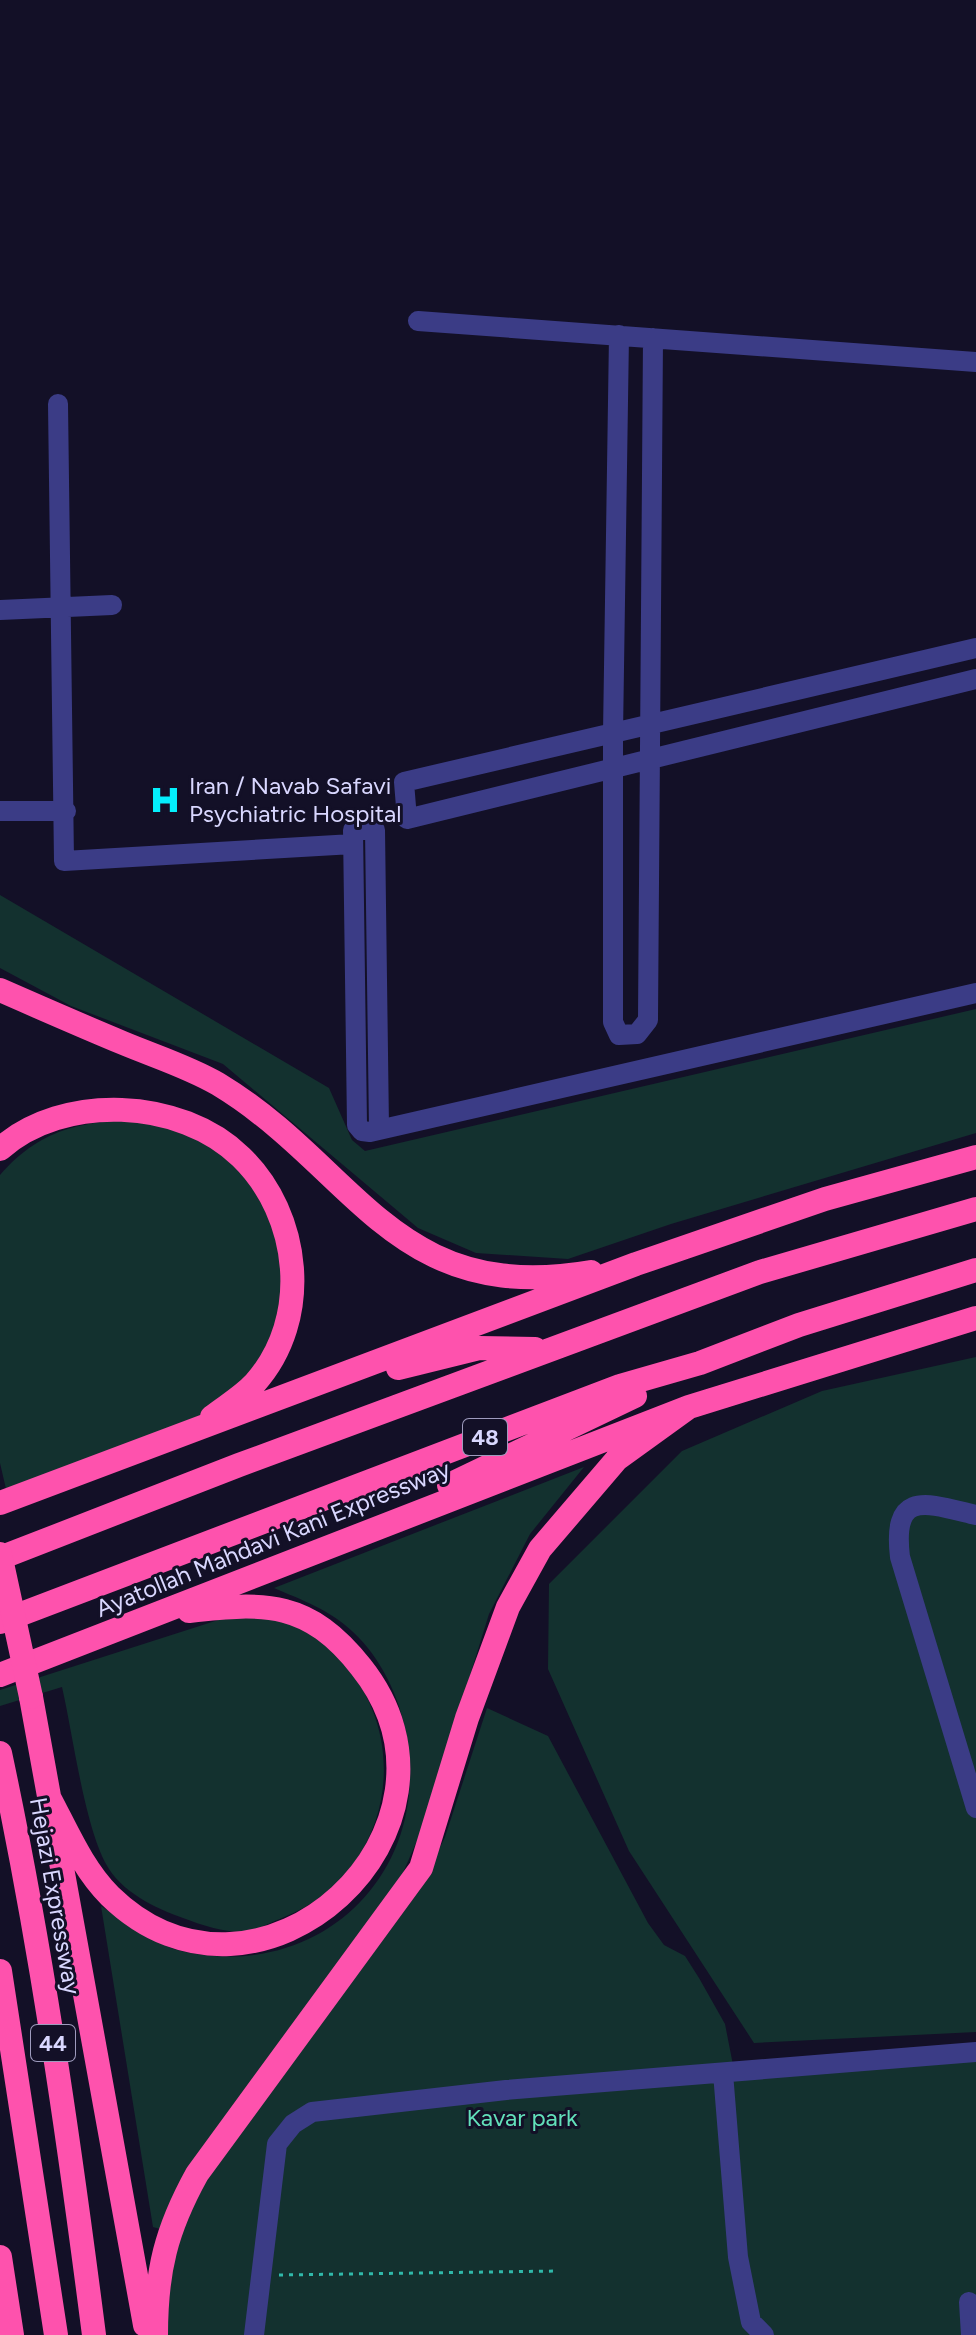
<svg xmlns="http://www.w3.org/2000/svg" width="976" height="2335" font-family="Figtree,sans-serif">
<rect width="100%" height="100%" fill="#131027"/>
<path fill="#13312f" d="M0,895L329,1088L352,1140L365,1151L976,1009V1133L671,1224L568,1259L476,1253L418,1228L223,1064L71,1006L0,968Z
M149,1119L212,1142L267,1200L287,1284L268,1355L210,1410L195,1418L6,1489L0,1463V1175C44,1125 87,1121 149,1119Z
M976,1357V2032L754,2043L629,1851L548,1669L549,1584L682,1451L822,1391Z
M584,1467L530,1534L489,1614L423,1827L398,1884L160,2229L153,2227L101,1906C125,1921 153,1944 181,1951C321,1983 433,1872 406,1733C399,1696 381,1658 353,1632C330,1610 302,1600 274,1588Z
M237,1614C250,1616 266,1615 279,1619C299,1624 320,1640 335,1654C418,1735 392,1876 282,1918C271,1922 254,1932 242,1932C224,1932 201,1925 183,1918C155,1908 121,1892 106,1864C84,1823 73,1735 62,1687L0,1706V1690Z
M487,1708L548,1736L648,1923L664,1945L685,1956L699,1978L725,2024L733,2065L976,2048V2335H163L168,2273L196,2193L419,1891L445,1837Z"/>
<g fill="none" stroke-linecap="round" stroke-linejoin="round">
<path stroke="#30b9aa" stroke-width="3" stroke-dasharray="4 6" stroke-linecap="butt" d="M279,2275L558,2271"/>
<path stroke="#3b3c86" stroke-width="20" d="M418,321L976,362
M619,335L613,734V1022L619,1035L637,1034L648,1020L653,338
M58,404L64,861L353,844
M0,610L112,605
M976,648L404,782L407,819L976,679
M0,811H66
M379,1128L375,830H353L357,1125L362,1131L370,1132L976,993
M976,1515C926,1503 892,1489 900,1557L976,1808
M723,2073L738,2257L751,2322L764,2335
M969,2302L971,2335
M254,2335L277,2144L293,2124L312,2112L506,2090L976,2052"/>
<path stroke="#fe52ad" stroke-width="24" d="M0,990C41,1008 82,1026 123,1043C154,1056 189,1067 218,1084C357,1168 393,1306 591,1272
M0,1149C63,1093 181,1098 241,1157C301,1215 312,1319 255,1383C242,1397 226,1406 212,1417
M398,1368L479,1348L535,1349
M449,1485L635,1396
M0,1503L636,1264L825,1199L976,1157
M0,1558L239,1465L760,1272L976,1209
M0,1622L620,1386L700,1363L799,1325L976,1270
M0,1675L689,1407L976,1318
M31,1697L145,2325
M0,1753C41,1945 69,2140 94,2335
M50,1799C68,1833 83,1869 110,1896C259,2041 489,1828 361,1667C309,1601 266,1602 189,1611
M0,1971L56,2335
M0,2257L12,2335
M156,2335C156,2271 166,2230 197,2174L421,1868L467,1718L508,1607L540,1549L617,1459L689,1407"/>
<path stroke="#fe52ad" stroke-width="24" d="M0,1554L31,1697"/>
</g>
<defs>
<g id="hospital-bare" transform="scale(2.4)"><path d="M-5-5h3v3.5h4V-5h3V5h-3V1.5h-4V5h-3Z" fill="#04f0fe" stroke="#131027" stroke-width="2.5" paint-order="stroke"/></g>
</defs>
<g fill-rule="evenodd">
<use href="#hospital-bare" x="165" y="800"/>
</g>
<g text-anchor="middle" stroke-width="6" stroke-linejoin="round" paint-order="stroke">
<g fill="#131027" stroke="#9e9bbe" stroke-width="2">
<rect x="463" y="1419" width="44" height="36" rx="6"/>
<rect x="31" y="2025" width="44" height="36" rx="6"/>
</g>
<g font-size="22" font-weight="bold" fill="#d9d7ff">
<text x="485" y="1445">48</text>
<text x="53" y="2051">44</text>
</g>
<g font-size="24" fill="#d9d7ff" stroke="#131027" text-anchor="start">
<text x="189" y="794">Iran / Navab Safavi<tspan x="189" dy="28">Psychiatric Hospital</tspan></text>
</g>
<g font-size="24" fill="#d9d7ff" stroke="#131027">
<text transform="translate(273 1539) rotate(-22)" y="8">Ayatollah Mahdavi Kani Expressway</text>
<text transform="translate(55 1896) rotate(80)" y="8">Hejazi Expressway</text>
</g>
<g font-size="24" fill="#62e0ba" stroke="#131027">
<text x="522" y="2126">Kavar park</text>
</g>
</g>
</svg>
